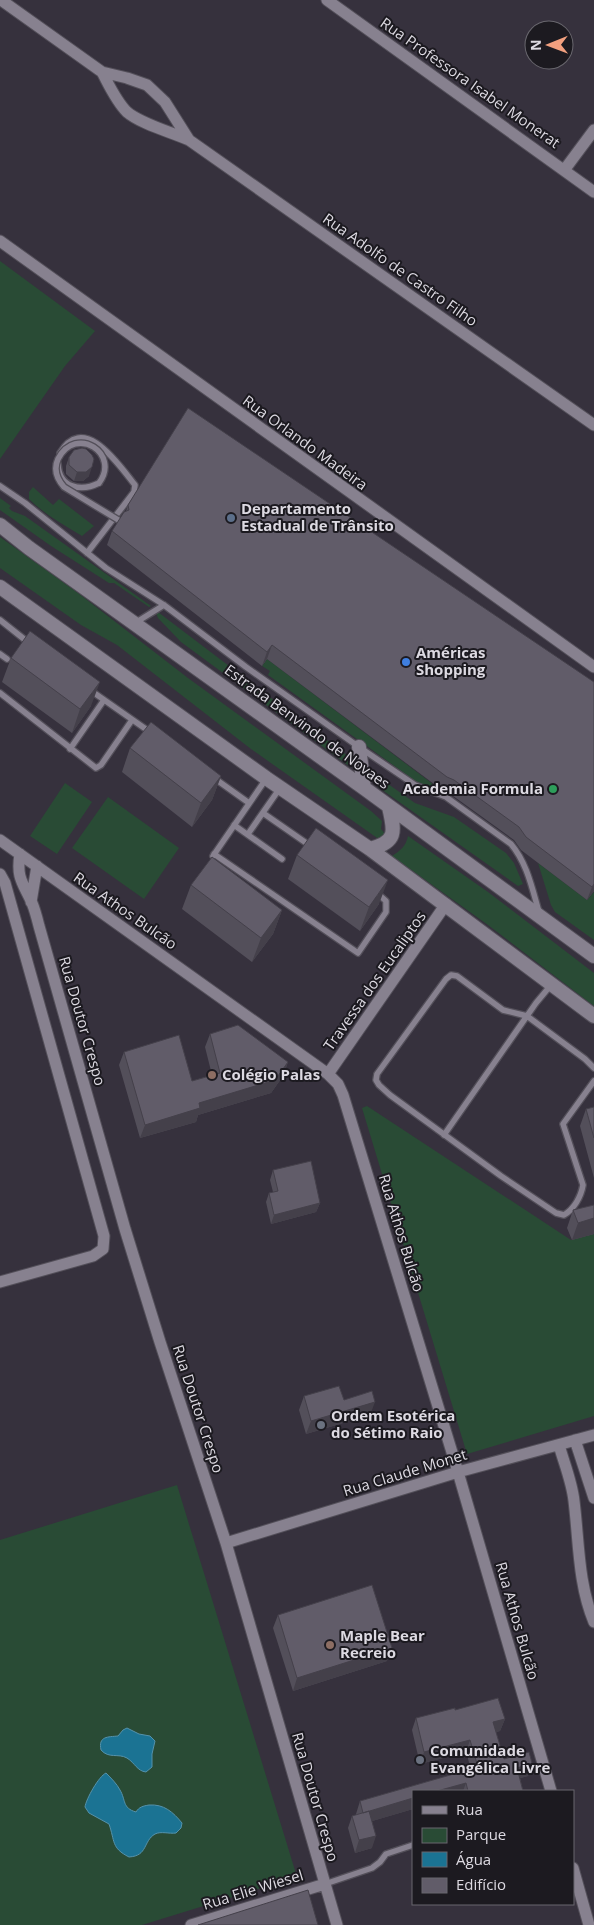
<svg xmlns="http://www.w3.org/2000/svg" width="594" height="1925" font-family="'Open Sans',sans-serif">
<rect width="100%" height="100%" fill="#36313d"/>
<path fill="#294b35" d="M0,261L95,331L65,366L0,459Z
M33,487L53,505L59,499L94,526L82,536C64,525 44,514 29,499V492Z
M0,498L11,506L9,508L12,511L25,516L151,606L149,607L114,583H109L51,546L0,510Z
M0,537L78,593L188,678L371,811L382,821L381,829L387,836L380,840L251,749L117,645L81,625L0,568Z
M158,612L349,757L352,763L351,765L349,766L181,642L158,618L156,613Z
M267,659L446,794L425,788L268,675L270,671L262,666Z
M374,774L415,803L454,817L506,853L514,863L523,884L518,886L378,787Z
M65,783L92,802L57,854L30,836Z
M108,797L179,848L144,899L72,848Z
M408,836L488,892L594,973V1006L488,925L392,856C400,851 406,846 408,836Z
M538,863L587,900L594,892V940L555,912L551,905Z
M367,1106L571,1240L594,1234V1416L467,1454L362,1108Z
M177,1485L297,1877L142,1925H0V1540Z"/>
<path fill="#1b7393" stroke="#5592ab" d="M127,1728L139,1734L150,1736L155,1741L152,1754V1767L146,1772C137,1771 135,1763 127,1758C118,1753 109,1759 101,1750C98,1736 108,1737 118,1736L123,1730Z
M106,1773C111,1778 117,1784 120,1790C126,1800 122,1808 136,1812C139,1807 143,1806 149,1805C164,1804 173,1812 182,1823L181,1828L176,1833C169,1834 161,1831 155,1834C143,1841 148,1856 129,1857C111,1848 115,1841 109,1824L89,1813L85,1807C86,1799 99,1776 106,1773Z"/>
<g fill="none" stroke-linecap="round" stroke-linejoin="round">
<g stroke="#534f59" stroke-width="8">
<path id="service" d="M60,453C84,412 119,465 135,485L134,492L87,553
M58,464C59,488 81,492 99,483
M0,486L25,503L106,568L164,605L246,667L359,747L415,785L446,797L511,844C527,863 532,888 539,912
M0,620L29,643
M135,623L164,605
M0,654L7,659
M90,690L150,732
M0,693L96,768L101,765L132,720
M70,749L104,700
M214,778L249,803
M263,813L312,847
M234,825L282,859
M248,834L280,788
M214,854L358,953L386,912V901L377,893
M213,856L266,779
M594,1068L585,1059L527,1016L503,1010L457,976L451,975L446,979L377,1074L376,1080L379,1085L390,1095L501,1176L556,1213L564,1215C574,1209 581,1197 583,1185L563,1124L594,1081
M444,1135L536,1003L551,985
M325,1884L372,1868L380,1862L386,1854L413,1845"/>
</g>
<g stroke="#534f59" stroke-width="13">
<path id="minor" d="M1,0L102,72L127,78L147,85L165,102L189,140
M327,0L594,192
M102,72C109,85 116,101 127,112C141,124 171,132 189,140L594,425
M565,169L594,130
M0,241L594,667
M0,840L328,1074L338,1084L343,1095L458,1472L551,1791
M20,854C16,878 23,883 32,903C35,910 37,918 39,926L125,1229L160,1342L226,1543L337,1925
M0,874L5,883L104,1236L103,1249L93,1256L0,1282
M31,902L37,866
M328,1074L446,904
M575,1440L594,1498
M559,1445C564,1463 572,1482 574,1501C579,1541 578,1584 594,1622
M226,1543L458,1472L594,1435
M573,1868L589,1925
M191,1925L325,1884"/>
</g>
<g stroke="#534f59" stroke-width="16">
<path id="tertiary" d="M0,525L29,548L364,788L594,956
M0,587L266,778L370,849L594,1016
M359,747L364,788
M370,849C397,842 395,832 389,807"/>
</g>
<use href="#service" stroke="#87818f" stroke-width="5.5"/>
<use href="#minor" stroke="#87818f" stroke-width="11"/>
<use href="#tertiary" stroke="#87818f" stroke-width="14"/>
<g stroke="#534f59" stroke-width="8" stroke-linecap="butt">
<path id="service-bridge" d="M99,483C121,454 76,424 58,459C53,470 57,479 64,487L120,521"/>
</g>
<use href="#service-bridge" stroke="#87818f" stroke-width="5.5"/>
</g>
<path fill="#534f5a" d="M69,457L89,476L83,481H74L66,474V466Z
M128,505L594,682V891L587,900L521,850L514,840L449,793L442,790L267,659L262,666L107,545L112,531L126,511Z
M11,658L91,706L72,733L2,682Z
M130,748L221,776L212,800L192,827L122,772Z
M297,855L379,904L360,931L288,879Z
M191,885L282,910L273,934L252,962L182,909Z
M210,1034L288,1062L283,1076L271,1093L198,1115L196,1122L140,1138L119,1065L124,1052L192,1081L212,1075L205,1047Z
M594,1107V1178L580,1126L586,1109Z
M273,1170L320,1203L316,1212L271,1224L266,1202L269,1193L273,1192L270,1180Z
M594,1205V1234L572,1240L567,1228L573,1210Z
M304,1396L344,1400L370,1415L306,1434L299,1410Z
M278,1615L387,1661L293,1691L273,1628Z
M455,1710L505,1719L500,1731L496,1732L504,1759L532,1763L528,1776L520,1778L523,1791H413V1809L372,1821V1848L355,1853L348,1828L352,1816L356,1815V1814L360,1801L471,1769L466,1752L420,1764L412,1730L416,1718Z"/>
<path fill="#44404a" d="M92,467L89,476L83,481H74L77,472Z
M272,645L267,659L262,666L267,652Z
M100,682L91,706L72,733L80,709Z
M221,776L212,800L192,827L201,803Z
M388,880L379,904L360,931L369,907Z
M594,884V891L587,900L592,887Z
M282,910L273,934L252,962L261,938Z
M288,1062L283,1076L271,1093L198,1115L196,1122L140,1138L145,1125L199,1103Z
M320,1203L316,1212L271,1224L274,1215Z
M594,1218V1234L572,1240L578,1223Z
M375,1402L370,1415L306,1434L311,1421Z
M392,1648L387,1661L293,1691L297,1678Z
M505,1719L500,1731L488,1734L493,1722Z
M470,1740L466,1752L420,1764L424,1752Z
M532,1763L528,1776L513,1780L517,1768Z
M466,1783L463,1791H437Z
M413,1798V1809L359,1825L363,1813Z
M376,1836L372,1848L355,1853L359,1840Z"/>
<path fill="#615c69" stroke="#44404a" d="M188,408L594,682V884L592,887L526,837L519,827L454,780L447,777L272,645L267,652L112,531L124,512L129,510L128,505Z
M82,448L86,449L92,455L94,459L92,467L86,472H77L69,465V457L74,450Z
M30,631L100,682L80,709L11,658Z
M151,722L221,776L201,803L130,748Z
M316,828L388,880L369,907L297,855Z
M212,857L282,910L261,938L191,885Z
M238,1025L288,1062L275,1080L199,1103L200,1108L145,1125L124,1052L179,1035L192,1081L220,1073L210,1034Z
M594,1107V1138L586,1109Z
M311,1161L320,1203L274,1215L269,1193L278,1191L273,1170Z
M594,1205V1218L578,1223L573,1210Z
M339,1386L344,1400L372,1391L375,1402L311,1421L304,1396Z
M372,1585L392,1648L297,1678L278,1615Z
M498,1698L505,1719L493,1722L504,1759L529,1752L532,1763L517,1768L523,1791H468L466,1783L437,1791H413V1798L363,1813L360,1801L478,1767L470,1740L424,1752L416,1718L455,1708V1710Z
M369,1811L376,1836L359,1840L352,1816Z
M308,1890L318,1925H198Z"/>
<circle fill="#5c6f8a" stroke="#1c1a20" stroke-width="2" cx="231" cy="518" r="5"/>
<circle fill="#3f7fe0" stroke="#1c1a20" stroke-width="2" cx="406" cy="662" r="5"/>
<circle fill="#2e9e5b" stroke="#1c1a20" stroke-width="2" cx="553" cy="789" r="5"/>
<g fill="#8d6e63" stroke="#1c1a20" stroke-width="2">
<circle cx="212" cy="1075" r="5"/>
<circle cx="330" cy="1645" r="5"/>
</g>
<g fill="#6b7280" stroke="#1c1a20" stroke-width="2">
<circle cx="321" cy="1425" r="5"/>
<circle cx="420" cy="1760" r="5"/>
</g>
<g text-anchor="middle" stroke-width="4" stroke-linejoin="round" paint-order="stroke">
<g font-size="15" fill="#dddae2" stroke="#1c1a20">
<text transform="translate(470 83) rotate(35)" y="5">Rua Professora Isabel Monerat</text>
<text transform="translate(400 270) rotate(35)" y="5">Rua Adolfo de Castro Filho</text>
<text transform="translate(305 443) rotate(36)" y="5">Rua Orlando Madeira</text>
<text transform="translate(307 727) rotate(36)" y="5">Estrada Benvindo de Novaes</text>
<text transform="translate(125 911) rotate(35)" y="5">Rua Athos Bulcão</text>
<text transform="translate(375 981) rotate(-55)" y="5">Travessa dos Eucaliptos</text>
<text transform="translate(82 1021) rotate(74)" y="5">Rua Doutor Crespo</text>
<text transform="translate(401 1233) rotate(73)" y="5">Rua Athos Bulcão</text>
<text transform="translate(198 1409) rotate(72)" y="5">Rua Doutor Crespo</text>
<text transform="translate(405 1473) rotate(-17)" y="5">Rua Claude Monet</text>
<text transform="translate(517 1621) rotate(74)" y="5">Rua Athos Bulcão</text>
<text transform="translate(315 1797) rotate(74)" y="5">Rua Doutor Crespo</text>
<text transform="translate(253 1890) rotate(-17)" y="5">Rua Elie Wiesel</text>
</g>
<g font-size="15" font-weight="bold" fill="#dddae2" stroke="#1c1a20" text-anchor="start">
<text x="241" y="514">Departamento<tspan x="241" dy="17">Estadual de Trânsito</tspan></text>
<text x="416" y="658">Américas<tspan x="416" dy="17">Shopping</tspan></text>
<text x="543" y="794" text-anchor="end">Academia Formula</text>
<text x="222" y="1080">Colégio Palas</text>
<text x="331" y="1421">Ordem Esotérica<tspan x="331" dy="17">do Sétimo Raio</tspan></text>
<text x="340" y="1641">Maple Bear<tspan x="340" dy="17">Recreio</tspan></text>
<text x="430" y="1756">Comunidade<tspan x="430" dy="17">Evangélica Livre</tspan></text>
</g>
</g>
<rect x="412" y="1790" width="162" height="115" fill="#1c1a20" stroke="#69676e"/>
<rect x="422" y="1806" width="25" height="8" fill="#87818f" stroke="#69676e"/>
<text x="456" y="1815" font-size="15" fill="#dddae2">Rua</text>
<rect x="422" y="1828" width="25" height="15" fill="#294b35" stroke="#69676e"/>
<text x="456" y="1840" font-size="15" fill="#dddae2">Parque</text>
<rect x="422" y="1852" width="25" height="15" fill="#1b7393" stroke="#69676e"/>
<text x="456" y="1865" font-size="15" fill="#dddae2">Água</text>
<rect x="422" y="1878" width="25" height="15" fill="#615c69" stroke="#69676e"/>
<text x="456" y="1890" font-size="15" fill="#dddae2">Edifício</text>
<g transform="translate(549 45) rotate(269)"><circle r="24" fill="#1c1a20" stroke="#69676e"/>
<path d="M0-4L9 19L0 12L-9 19Z" fill="#f2a07f"/>
<text y="-8" font-size="14" font-weight="bold" text-anchor="middle" fill="#dddae2">N</text>
</g>
</svg>
